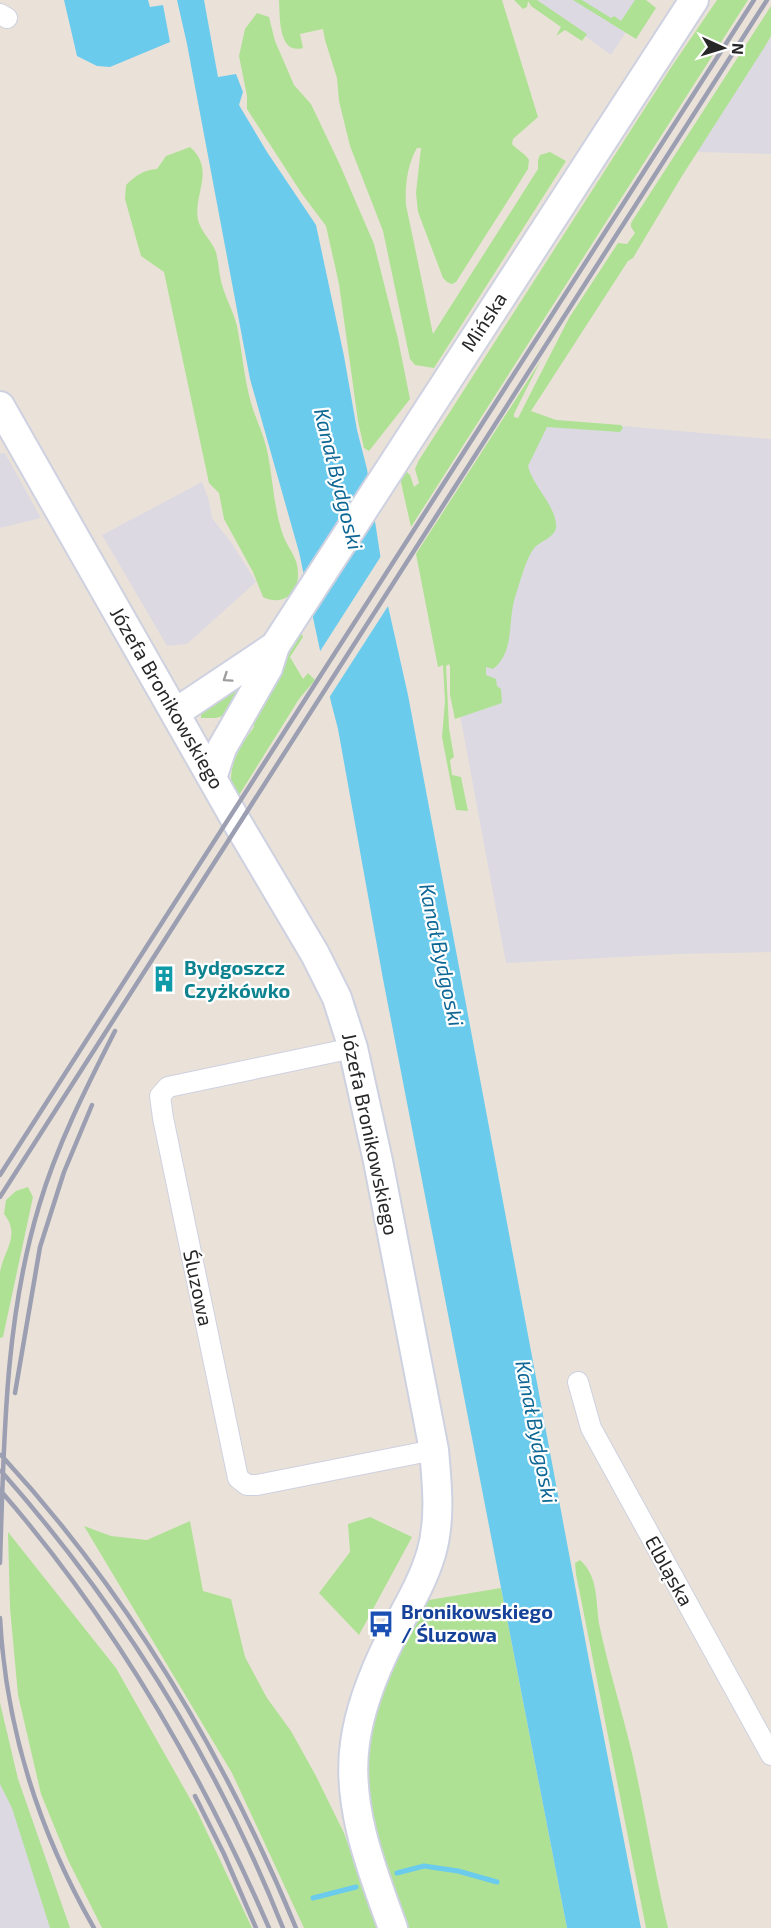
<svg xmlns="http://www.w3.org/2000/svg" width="771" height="1928" font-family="'Exo 2',sans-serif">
<rect width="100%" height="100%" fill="#eae2d8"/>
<path fill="#dcd9e2" d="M535,0H647L611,55Z
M771,37V154L697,152L747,74Z
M541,415L556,420L771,439V952L677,954L506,963L456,693L474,581Z
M0,453H5L41,518L0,528Z
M202,482L209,501L212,518L231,542L256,582L187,644L167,646L102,535Z
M0,1703L18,1779L70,1928H0Z"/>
<path fill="#afe194" d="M279,0H502L538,117L513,139L512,144C517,150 525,153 529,160L528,169L456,282L452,284L447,282L443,278L418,212L416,193L421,148H417C407,165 405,186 406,205L433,334L538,169V160L540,155L550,152L566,161L434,368L415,365L410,359L383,231L350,146L339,101L337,78L325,40L323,29L300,34L303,48C278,55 280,17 279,0Z
M514,0H537L587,34L582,41L565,30L556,36L561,27L531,6L528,1L527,7L523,9Z
M573,0H582L611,18L614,16L621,21L635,0H646L656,8L636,39Z
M717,0H748L411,527L400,478L405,470L410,475L414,487L419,483L415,469L419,460L672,66Z
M771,6V36L764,48L682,176L633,258L628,261L531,411L556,420L621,425L623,428L620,432L547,427L528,466C532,485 558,508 556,528C554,537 542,541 536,546C531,551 528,559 525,566C521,578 517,590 514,601C508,625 514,653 493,669L486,667V675L496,679L497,686L501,689L502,703L455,719L450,695V667L449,664L446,666L449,728L454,757L450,760L452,775L461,777L468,811L456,810L442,737L445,701L443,665L438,667L416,554L541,360L514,414V417L518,418L569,318L618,243L627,244L635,233L631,227V223Z
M257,13L269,17L275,41L294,85L311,104L340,165L374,244L398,339L410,399L369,451L364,448L358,421L339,284L326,226L302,194L247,109V96L239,56L245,29Z
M190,147C216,170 193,194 198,220C201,232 212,241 216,252C219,264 219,276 223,288C227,301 234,313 237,326C242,351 244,378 251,403C256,420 265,437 268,455C273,481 274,509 283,535C288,549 298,557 298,573C299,595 282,606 263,597L253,572L224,519L219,493L209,483L164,272L141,256L125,199L126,185C136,175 144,170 157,169L166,156Z
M301,632L303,637L290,657L303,679L308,673L315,680L299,699L236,800C223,772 238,749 254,727L253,718Z
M255,667L229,714L216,718H201V711Z
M28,1187L33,1197L3,1337L0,1338C0,1319 0,1290 0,1272C4,1250 21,1235 4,1214L6,1200L16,1191Z
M370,1517L412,1537L359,1635L319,1593L350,1552L348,1524Z
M190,1521L203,1591L231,1599L245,1657L267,1698L291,1731L316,1776L344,1833L377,1928H304L232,1773L84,1526L111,1536L147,1540Z
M8,1532L116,1668L197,1811L252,1928H102L68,1860L41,1794L18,1695L10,1608Z
M580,1560C600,1578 595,1604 600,1628C609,1670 622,1711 632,1753C645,1811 654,1870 668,1928H646L576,1574L575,1563Z
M501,1588L567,1928H407L373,1831L365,1760L370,1726L404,1640L429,1600Z
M0,1703L18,1779L70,1928H50L12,1808L0,1784Z"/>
<path fill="#6bcbed" d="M64,0H148L150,7L163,5L170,42L110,67L97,66L77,56Z
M177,0H204L218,77L236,74L243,92L239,105L267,152L316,225L344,356L357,430L367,469L388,606L408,695L591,1671L641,1928H567L383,979L338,729L331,702L299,552L250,379L187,44Z"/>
<path fill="#eae2d8" d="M383,553L390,603L327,701L317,656Z"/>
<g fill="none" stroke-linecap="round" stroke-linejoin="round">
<path stroke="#6bcbed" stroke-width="5" d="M397,1873L424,1866L458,1871L497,1882
M313,1898L356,1887"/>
<g stroke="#ced1e0" stroke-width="22">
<path id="street" d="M0,14L7,18
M353,1048L168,1087L160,1096L163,1118L238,1478L247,1485H257L434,1450
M578,1382L591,1428L771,1755"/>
</g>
<g stroke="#ced1e0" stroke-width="32">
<path id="secondary" d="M0,406L238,824L315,954L337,998L353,1048L378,1161L434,1450C437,1484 441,1520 431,1554C422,1584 405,1611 390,1640C374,1672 360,1706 355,1743C346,1805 372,1871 393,1928
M175,713L275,646
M212,778L222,748L268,668L275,646L694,0"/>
</g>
<use href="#street" stroke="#fff" stroke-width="20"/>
<use href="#secondary" stroke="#fff" stroke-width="28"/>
<path stroke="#9c9fb2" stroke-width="4.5" d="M0,1175L754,0
M0,1197L767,0
M15,1393L40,1247L64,1172L92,1105
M1,1455C128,1593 224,1754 296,1928
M1,1471C121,1607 216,1760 283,1928
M0,1490C114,1621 200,1769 269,1928
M0,1563C4,1444 4,1322 39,1206C57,1145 86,1088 115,1031
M0,1618C6,1728 39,1832 94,1928
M195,1796L224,1854L256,1928"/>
</g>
<defs><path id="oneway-chevron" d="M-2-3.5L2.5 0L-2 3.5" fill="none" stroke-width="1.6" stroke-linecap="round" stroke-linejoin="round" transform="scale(1.5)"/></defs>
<use stroke="#9e9e9e" href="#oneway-chevron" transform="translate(227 678) rotate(146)"/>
<defs>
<g id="building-bare" transform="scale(2.07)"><path d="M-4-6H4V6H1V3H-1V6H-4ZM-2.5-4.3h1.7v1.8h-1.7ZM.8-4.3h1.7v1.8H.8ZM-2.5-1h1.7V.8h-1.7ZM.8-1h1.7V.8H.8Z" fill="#0f9aa8" stroke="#fff" stroke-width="2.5" paint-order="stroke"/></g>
<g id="bus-bare" transform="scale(2.07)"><path d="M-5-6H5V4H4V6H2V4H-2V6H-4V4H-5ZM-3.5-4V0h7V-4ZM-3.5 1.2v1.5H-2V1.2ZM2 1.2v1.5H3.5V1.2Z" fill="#1a4fb4" stroke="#fff" stroke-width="2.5" paint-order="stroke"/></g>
</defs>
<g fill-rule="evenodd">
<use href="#building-bare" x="164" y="979"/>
<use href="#bus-bare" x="381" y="1624"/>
</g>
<g text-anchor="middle" stroke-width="4.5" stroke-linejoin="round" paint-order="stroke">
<g font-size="20" fill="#272727" stroke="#fff">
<text transform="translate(484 322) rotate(-57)" y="7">Mińska</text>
<text transform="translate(167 698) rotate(60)" y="7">Józefa Bronikowskiego</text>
<text transform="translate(370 1134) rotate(78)" y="7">Józefa Bronikowskiego</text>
<text transform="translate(198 1288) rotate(78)" y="7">Śluzowa</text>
<text transform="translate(669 1571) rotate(61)" y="7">Elbląska</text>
</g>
<g font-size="20" font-weight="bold" fill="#0d838f" stroke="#fff" text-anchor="start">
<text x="184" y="975">Bydgoszcz<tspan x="184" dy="23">Czyżkówko</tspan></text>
</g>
<g font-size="20" font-weight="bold" fill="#164399" stroke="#fff" text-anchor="start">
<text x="401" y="1619">Bronikowskiego<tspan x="401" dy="23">/ Śluzowa</tspan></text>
</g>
<g font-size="21" font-style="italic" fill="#0e6794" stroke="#fff">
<text transform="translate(338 479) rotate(76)" y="7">Kanał Bydgoski</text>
<text transform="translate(441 955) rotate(78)" y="7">Kanał Bydgoski</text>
<text transform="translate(536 1432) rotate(79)" y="7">Kanał Bydgoski</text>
</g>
</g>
<g transform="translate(723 48) rotate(94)" stroke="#ffffff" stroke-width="4.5" paint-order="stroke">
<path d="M0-4.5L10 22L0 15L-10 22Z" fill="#272727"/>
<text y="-9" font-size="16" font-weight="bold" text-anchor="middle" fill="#272727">N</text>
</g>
</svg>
